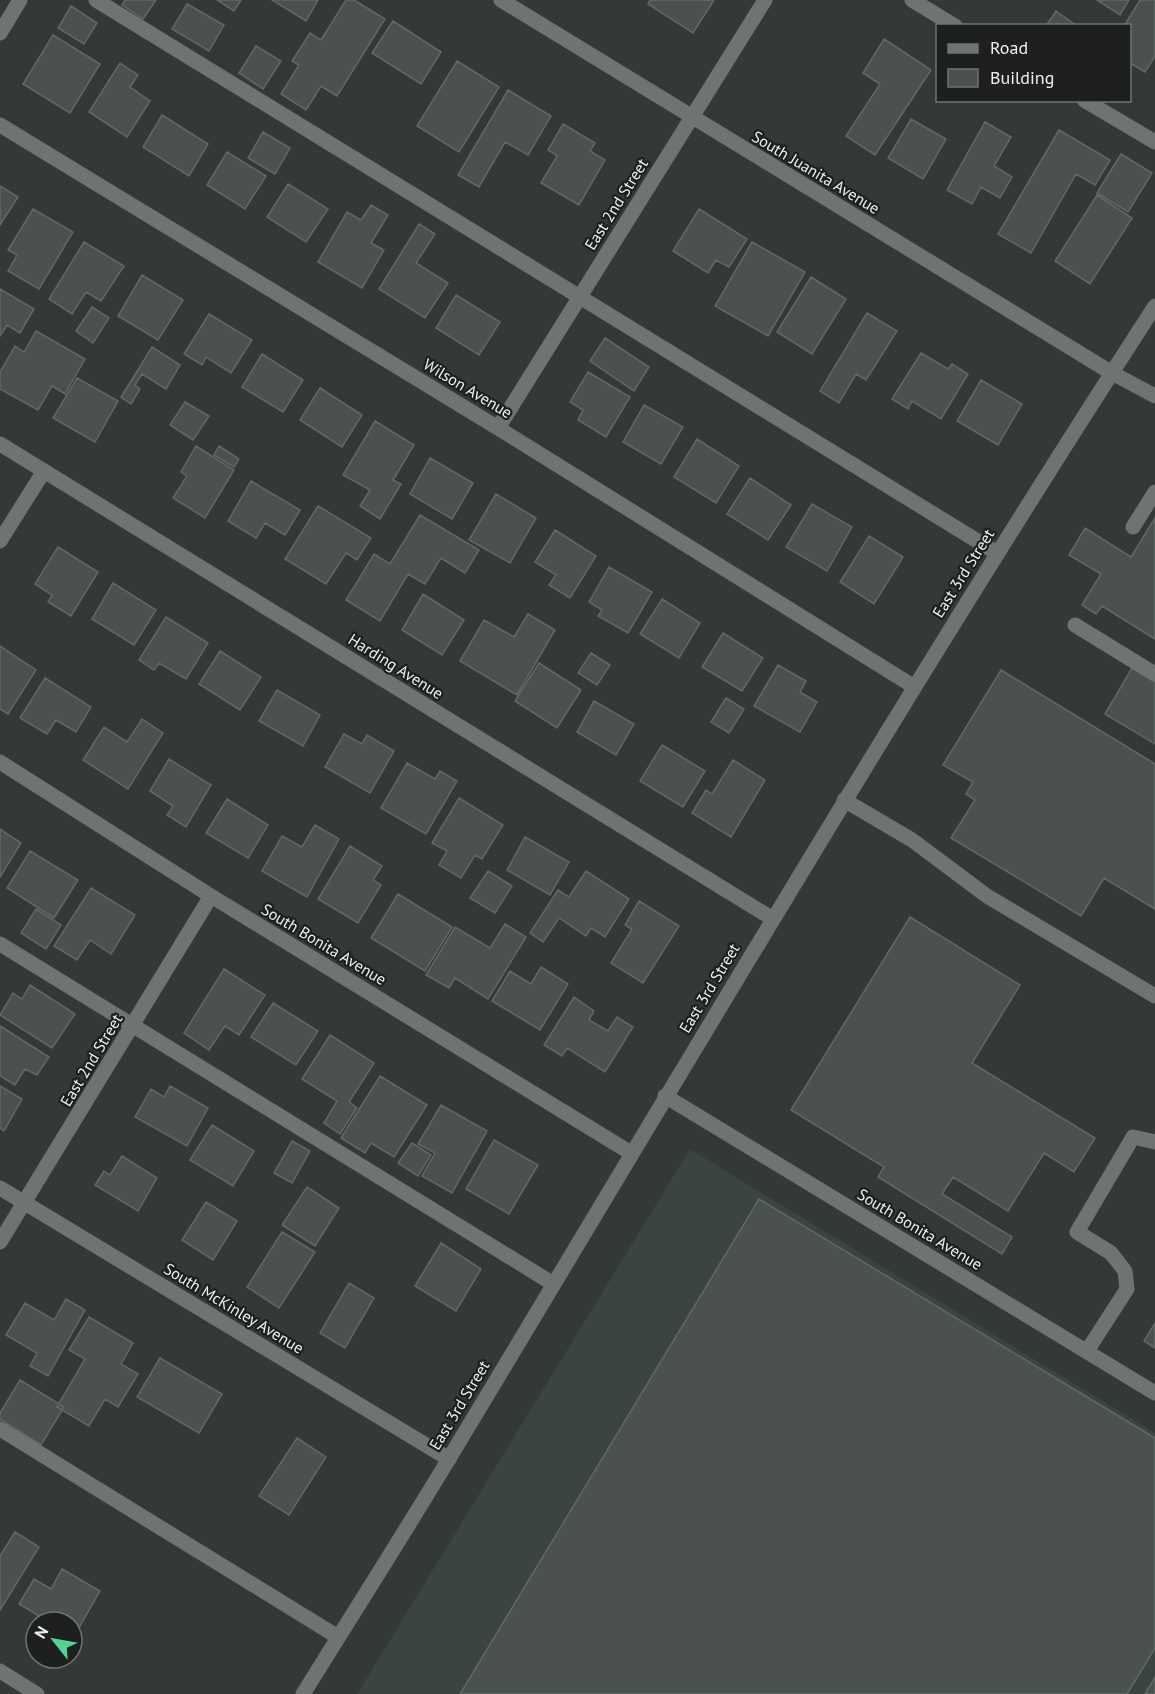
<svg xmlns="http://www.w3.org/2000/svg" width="1155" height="1694" font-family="'PT Sans',sans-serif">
<rect width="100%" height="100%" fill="#333936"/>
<path fill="#39453e" d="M690,1149L1155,1433V1694H357Z"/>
<path fill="#4b524e" stroke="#626964" stroke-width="1.5" d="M125,0H156L143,19L122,5Z
M217,0H241L234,11Z
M272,0H318L306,21Z
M346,0H354L385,19L337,96L321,86L306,110L281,94L299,65L292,61L310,33L321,40Z
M650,0H714L693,33L648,4Z
M1097,0H1129L1120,15Z
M1140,0H1155V56L1145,72L1130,63V26H1124Z
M187,4L224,25L209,51L172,29Z
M71,6L97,23L84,44L58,28Z
M1056,11L1077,26H1046Z
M393,21L441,52L421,84L372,53Z
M53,35L100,64L70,113L23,84Z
M884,39L931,70L875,155L846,136L880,84L863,73Z
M256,46L281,61L263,89L239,73Z
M457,61L499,87L459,152L417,126Z
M120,63L138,75L130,87L150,101L127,137L89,112Z
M508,90L551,116L528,155L505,142L479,187L458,175Z
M162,115L208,144L189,176L143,147Z
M911,119L946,139L923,179L888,158Z
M985,122L1011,137L994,166L1012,177L1000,198L981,187L972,204L947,190Z
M563,124L595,143L590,151L605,160L579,205L541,183L557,156L548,150Z
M1059,130L1110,160L1095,185L1076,174L1031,253L998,234Z
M263,132L290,148L275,174L248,158Z
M227,152L266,176L245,209L207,185Z
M1121,154L1152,173L1128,212L1097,193Z
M288,184L328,209L306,242L267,217Z
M0,186L18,197L0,225Z
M1097,195L1132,218L1090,284L1055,261Z
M371,205L388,215L371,243L384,250L362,288L318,262L347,212L361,220Z
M33,209L73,232L39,289L8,271L17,255L8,250Z
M699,209L747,239L729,267L716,260L708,273L673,251Z
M419,224L435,234L416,263L448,283L425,318L379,289Z
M84,242L124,266L101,301L86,292L72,314L49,299Z
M752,242L805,272L768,336L715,306Z
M142,275L183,300L158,340L118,316Z
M811,277L846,299L812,354L777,332Z
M0,289L34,309L20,333L7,325L0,336Z
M456,295L500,322L479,355L436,328Z
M92,307L109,318L93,343L76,331Z
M867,313L897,331L866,380L856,374L839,403L820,391Z
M209,314L252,340L231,373L206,357L202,365L184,354Z
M36,331L85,359L65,394L52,386L38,410L0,389V372L15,346L24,352Z
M605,338L649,367L634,391L590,361Z
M152,347L180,365L166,389L142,374L135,385L140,389L131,404L121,397Z
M921,353L948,369L952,364L968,374L941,419L912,401L908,409L892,399Z
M262,354L303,380L283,412L242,387Z
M588,372L630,397L606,437L578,420L583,410L570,402Z
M77,378L118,401L95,442L53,418Z
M981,380L1022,404L998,445L957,421Z
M320,388L362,415L342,447L300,420Z
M185,402L209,416L193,440L170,425Z
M644,405L683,427L661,464L623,442Z
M375,421L414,445L393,480L401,484L380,519L360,506L370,490L343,475Z
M697,439L739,466L716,503L674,477Z
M196,446L234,470L205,518L173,498L187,476L181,472Z
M219,446L239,459L234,467L214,455Z
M430,458L473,483L452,519L410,494Z
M750,478L791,505L768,540L727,514Z
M251,481L300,510L285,535L265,523L256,538L228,521Z
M496,494L536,518L510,563L469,540Z
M812,504L852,527L827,571L786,547Z
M318,506L371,538L357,560L346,553L326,584L285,559Z
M420,515L479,550L465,573L441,558L425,584L408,574L380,621L346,600L374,554L390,564Z
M1155,518V639L1102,606L1096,614L1082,605L1101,574L1069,555L1085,528L1131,557Z
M555,530L596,556L570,598L549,585L556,575L535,562Z
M869,536L903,557L874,604L840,582Z
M58,547L98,572L71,616L48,602L52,595L35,584Z
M609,567L652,592L628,633L598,616L602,610L589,602Z
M113,583L156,610L134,645L92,619Z
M423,594L464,620L442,655L402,630Z
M662,599L700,623L679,658L640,634Z
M528,614L555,630L517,695L460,661L484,620L514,637Z
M166,617L208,643L186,679L159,663L154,670L139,660Z
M723,633L763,658L742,691L702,667Z
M0,646L36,670L8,714L0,709Z
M220,651L261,677L240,710L199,684Z
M591,653L610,665L597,685L578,673Z
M539,663L581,690L557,728L515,701Z
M778,665L806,681L800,692L817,702L800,732L754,706Z
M1132,668L1155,682V744L1105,714Z
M1001,670L1155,764V909L1104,878L1081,916L951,838L975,800L966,794L973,782L943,765Z
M45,678L91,707L76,732L56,720L47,734L20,718Z
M277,690L320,715L303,746L259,721Z
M726,698L744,709L729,733L711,722Z
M594,701L634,724L616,755L577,732Z
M142,719L163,733L128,789L83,760L104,727L127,742Z
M344,734L362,744L367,735L394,751L370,793L325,767Z
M662,745L705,771L683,807L640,781Z
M169,759L211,785L186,827L167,815L173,806L150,791Z
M733,760L765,780L731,837L692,813L706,790L712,794Z
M407,763L435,779L440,771L457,781L426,834L381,808Z
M459,798L503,825L482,859L475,855L461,878L439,865L447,851L432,843Z
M227,799L268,825L248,858L206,833Z
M315,825L339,839L307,897L262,871L282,836L302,847Z
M0,829L21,843L0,877Z
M525,837L569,862L550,895L507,870Z
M350,846L382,866L373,880L381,885L358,923L318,899Z
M30,851L78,880L54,918L7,888Z
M488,871L512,886L495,913L470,898Z
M586,871L629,899L605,937L591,928L586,936L559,918L543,942L530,933L558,890L569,897Z
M91,888L135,915L111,954L90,940L77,960L54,946Z
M398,894L452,927L425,971L371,938Z
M639,901L679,926L643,983L611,963L632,929L625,925Z
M36,909L61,925L46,949L21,933Z
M910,917L1020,985L972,1063L1095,1138L1074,1172L1044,1153L1008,1211L953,1177L942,1194L1012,1237L1002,1254L878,1177L884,1167L791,1110Z
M505,924L526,937L488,999L455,978L449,988L426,975L455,927L490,948Z
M541,967L568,984L540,1030L492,1001L510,971L531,984Z
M224,969L265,995L239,1035L225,1026L209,1050L184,1033Z
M30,985L75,1014L52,1048L0,1015L13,993L22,999Z
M574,997L594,1011L589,1020L608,1031L617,1017L633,1027L605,1072L567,1048L562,1056L544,1045Z
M273,1003L318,1031L296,1065L251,1037Z
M0,1026L49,1057L37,1075L25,1069L15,1085L0,1076Z
M330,1035L374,1063L349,1102L357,1108L340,1134L324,1123L337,1101L302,1079Z
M380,1076L427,1105L394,1157L371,1143L365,1153L341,1138Z
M0,1086L22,1099L4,1131L0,1128Z
M170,1086L208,1108L187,1146L135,1117L151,1089L164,1097Z
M441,1105L487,1131L452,1193L422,1176L435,1153L418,1144Z
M212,1125L254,1151L233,1186L190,1160Z
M494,1140L538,1165L509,1214L466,1189Z
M292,1141L310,1151L292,1183L274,1173Z
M412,1143L431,1155L418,1176L398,1163Z
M122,1156L157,1178L138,1211L95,1185L104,1171L110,1175Z
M307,1187L339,1208L315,1246L282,1225Z
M759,1199L1155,1438V1648L1127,1694H460Z
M206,1202L237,1221L213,1260L182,1240Z
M282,1232L315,1252L279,1308L247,1287Z
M441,1243L481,1269L456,1311L415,1286Z
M349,1283L374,1298L345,1348L320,1333Z
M66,1299L85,1310L48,1376L30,1366L37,1353L6,1335L25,1303L54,1320Z
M89,1317L133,1343L121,1364L138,1374L118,1407L105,1399L89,1426L57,1407L85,1359L69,1350Z
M1155,1323V1348L1144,1341Z
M160,1358L222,1394L199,1433L137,1397Z
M20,1380L64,1407L41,1445L0,1419V1413Z
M297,1438L326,1457L289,1515L259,1496Z
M15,1532L39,1547L0,1610V1556Z
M62,1569L100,1591L72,1640V1622H49L19,1604L34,1579L51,1589Z
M1155,1677V1694H1145Z"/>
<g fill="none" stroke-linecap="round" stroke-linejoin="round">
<path stroke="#6e7571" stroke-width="15" d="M96,0L997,553
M912,0L955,26
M1084,100L1155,142
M1112,373L1155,396
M1133,527L1155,492
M0,541L44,471
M1075,625L1155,674
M844,800L912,840L987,896L1155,996
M0,944L552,1283
M1087,1351L1127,1289L1125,1271L1111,1253L1077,1232L1133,1137L1155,1142
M0,1429L338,1637"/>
<path stroke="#6e7571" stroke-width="15" d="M501,0L1112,373
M0,33L20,0
M0,125L498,428L913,686
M498,428L765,0
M0,444L773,919
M0,762L211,896L631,1153
M665,1096L1155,1393
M0,1188L449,1459
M0,1242L211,896
M0,1671L37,1694"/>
<path stroke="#6e7571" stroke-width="15" d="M303,1694C352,1615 402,1537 450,1457C682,1072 910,684 1155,306"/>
</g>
<g text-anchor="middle" stroke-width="4.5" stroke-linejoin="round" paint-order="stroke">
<g font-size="16" fill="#ecf0ee" stroke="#1d201e">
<text transform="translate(816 172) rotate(31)" y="6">South Juanita Avenue</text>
<text transform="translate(616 204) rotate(-58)" y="6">East 2nd Street</text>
<text transform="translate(468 388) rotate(31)" y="6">Wilson Avenue</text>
<text transform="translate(963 573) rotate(-58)" y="6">East 3rd Street</text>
<text transform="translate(396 666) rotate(32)" y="6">Harding Avenue</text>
<text transform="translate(324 944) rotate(31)" y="6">South Bonita Avenue</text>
<text transform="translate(709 988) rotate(-59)" y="6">East 3rd Street</text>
<text transform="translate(91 1060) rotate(-59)" y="6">East 2nd Street</text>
<text transform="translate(920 1229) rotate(31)" y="6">South Bonita Avenue</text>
<text transform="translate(234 1308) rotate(31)" y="6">South McKinley Avenue</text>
<text transform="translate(459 1405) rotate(-59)" y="6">East 3rd Street</text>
</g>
</g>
<rect x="936" y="24" width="195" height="78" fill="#1d201e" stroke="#707371" stroke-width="1.5"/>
<rect x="948" y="44" width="30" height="9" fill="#6e7571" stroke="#707371" stroke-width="1.5"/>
<text x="990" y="54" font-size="18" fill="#ecf0ee">Road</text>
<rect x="948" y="69" width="30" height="18" fill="#4b524e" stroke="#707371" stroke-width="1.5"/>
<text x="990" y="84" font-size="18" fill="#ecf0ee">Building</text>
<g transform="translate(54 1640) rotate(301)"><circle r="28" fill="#1d201e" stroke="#707371" stroke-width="1.5"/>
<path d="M0-4.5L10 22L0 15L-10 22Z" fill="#55d395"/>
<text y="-9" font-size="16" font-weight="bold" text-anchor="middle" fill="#ecf0ee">N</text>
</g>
</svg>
